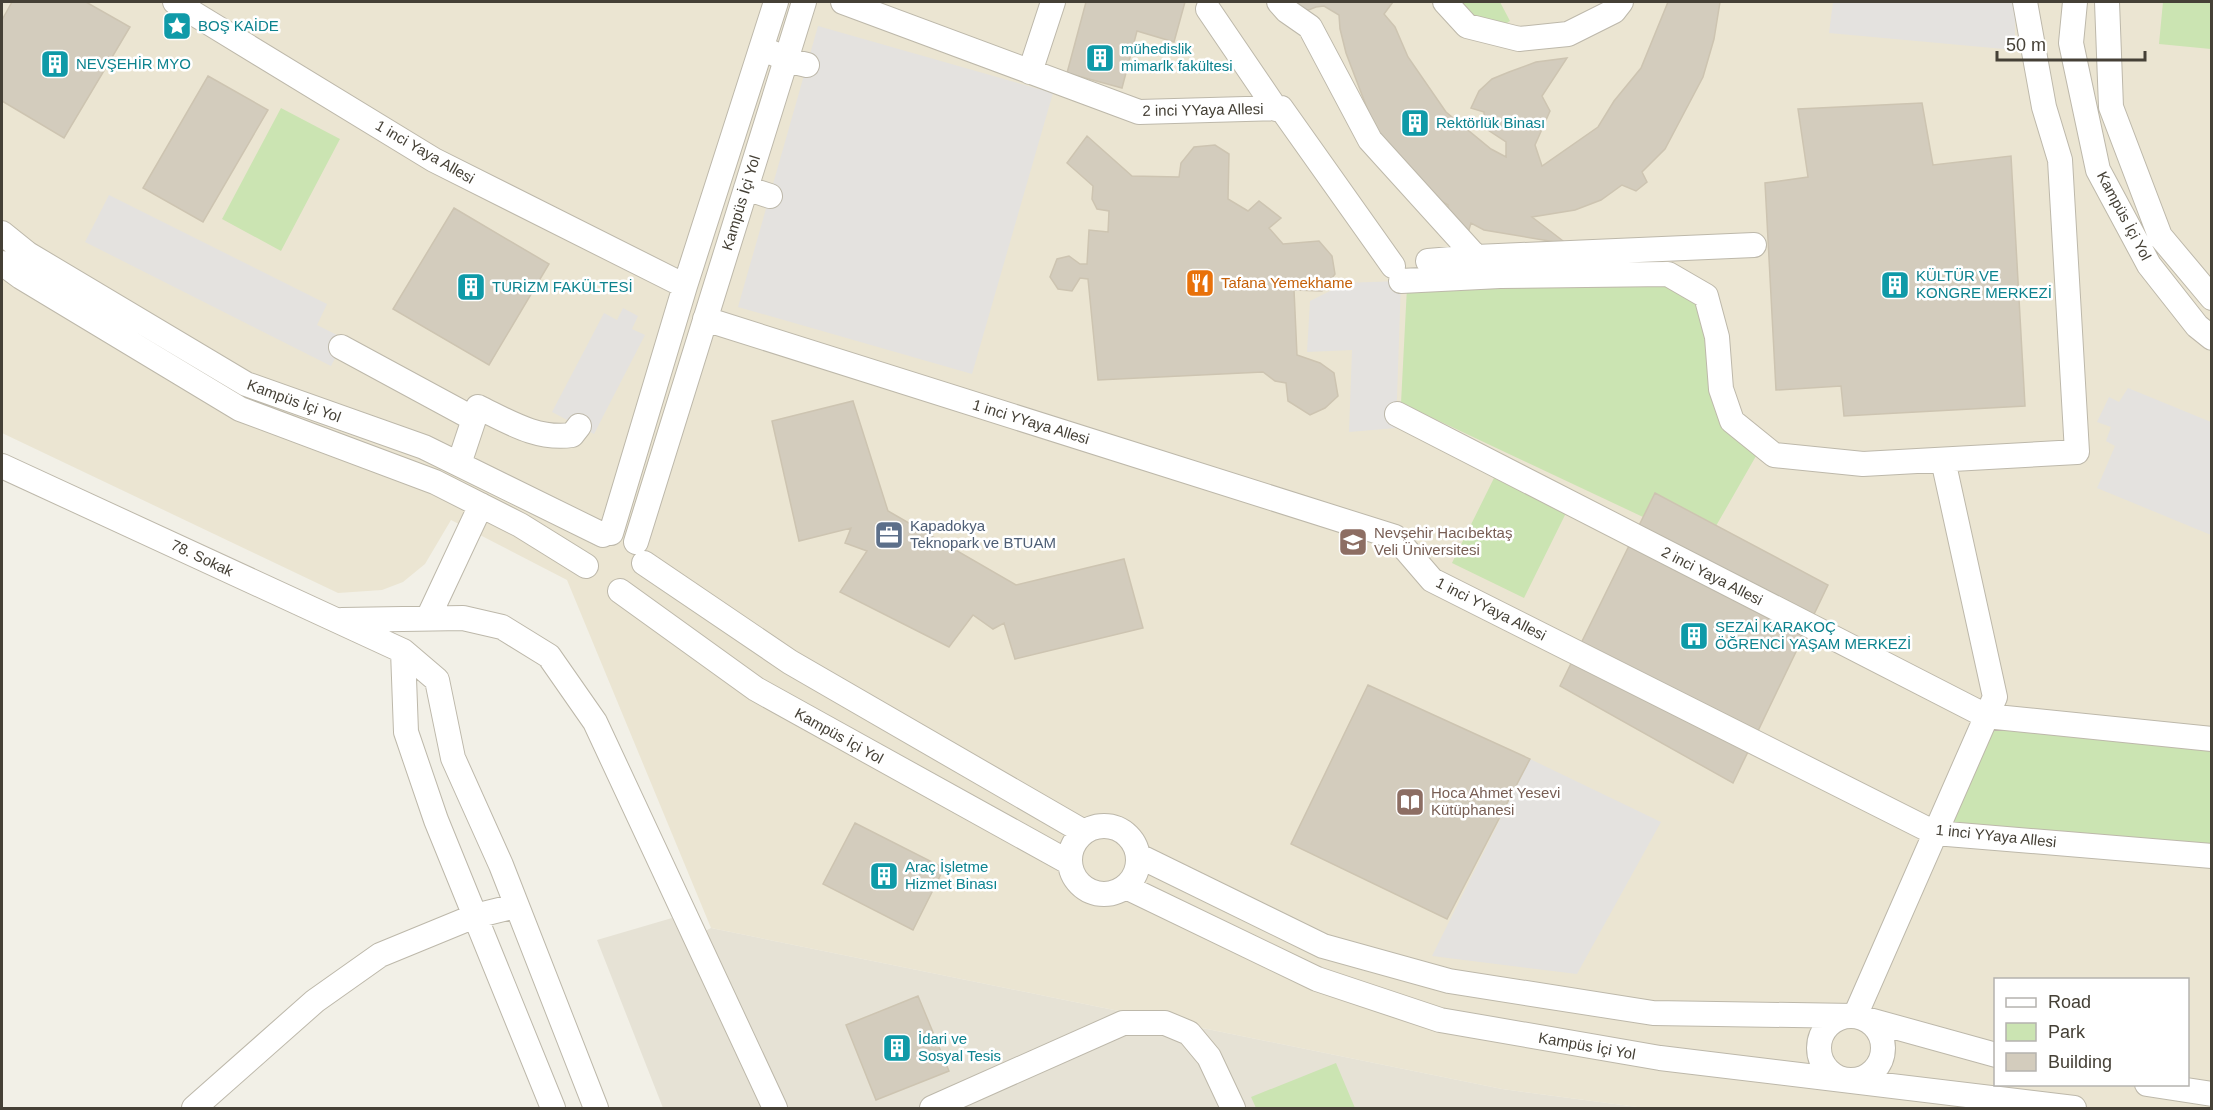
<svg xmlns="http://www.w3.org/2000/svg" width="2213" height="1110" font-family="Helvetica,sans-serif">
<rect width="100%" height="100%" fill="#f2f0e7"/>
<path fill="#e6e2d5" d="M672,918L684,942L711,928L1502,1089L1645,1108H663L597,940Z"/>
<path fill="#ebe5d2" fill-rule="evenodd" d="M2,2H2211V1108H1645L1502,1089L711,928L567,580L451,520L425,564L403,582L382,590L338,593L2,433ZM1996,980H2188V1084H1996Z"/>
<path fill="#cbe4b2" d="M1450,2H1500L1510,21L1498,29L1483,26Z
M2163,2H2211V49L2159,44Z
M281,108L340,139L281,251L222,219Z
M1663,278L1692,296L1704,315L1723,423L1740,443L1756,456L1716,526L1655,493L1643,517L1401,403L1407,287Z
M1494,478L1566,513L1524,598L1452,563Z
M1986,716L2211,739V856L1935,833Z
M1336,1063L1355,1108H1256L1251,1097Z"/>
<path fill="#e4e2df" d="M1833,2H2015V50L1829,33Z
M818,26L1053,93L972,374L738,307Z
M109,195L327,304L317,325L345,339L331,366L85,242Z
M1401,281L1396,428L1349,432L1352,350L1307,352L1310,301L1330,291L1341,283Z
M623,308L638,316L632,329L645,335L594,434L552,412L604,313L617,320Z
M2128,388L2211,422V535L2097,488L2115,446L2106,441L2111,427L2097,422L2109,397L2119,402Z
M1530,759L1661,822L1577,974L1432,956Z"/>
<path fill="#d3ccbd" stroke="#cdc4b1" stroke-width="1.5" d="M12,2H86L130,27L64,138L2,101V20Z
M1086,2H1185L1174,42L1137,31L1122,88L1067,73Z
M1283,2H1393L1384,14L1395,27L1408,57L1446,112L1491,149L1506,157V142L1488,130L1484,118V112L1471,108L1479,91L1492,79L1509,72L1536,62L1567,58L1542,96L1550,111L1535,145L1542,166L1598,127L1614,101L1641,68L1668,2H1720L1714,39L1703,77L1665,149L1642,172L1647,182L1636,191L1622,185L1601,200L1575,210L1532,217L1567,244L1484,230L1471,223L1468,233L1447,221L1448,205L1431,195L1375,129L1346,53L1340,29L1339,15L1324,6L1316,7L1301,13Z
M208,76L268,110L203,222L143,188Z
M1922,103L1933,165L2011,156L2025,406L1844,416L1841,386L1776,390L1765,183L1808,177L1798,109Z
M1087,136L1132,176L1179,177L1181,163L1194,147L1215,145L1229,154L1228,199L1248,211L1259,201L1281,218L1269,228L1283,244L1319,241L1332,256L1335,274L1322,291L1294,290L1297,355L1320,363L1334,373L1338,396L1325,408L1310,415L1288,401L1286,383L1275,381L1263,372L1098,380L1088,279L1080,278L1072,291L1058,289L1050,277L1057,259L1069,256L1080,264H1087L1089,230L1108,232L1109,211L1097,209L1092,199L1093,186L1067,163Z
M454,208L549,264L489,365L393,309Z
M853,401L888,511L1016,585L1124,559L1143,628L1015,659L1004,623L993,629L973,615L949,647L840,592L867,551L845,543L851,528L799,541L772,421Z
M1655,493L1828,585L1733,783L1560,686Z
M1368,685L1530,759L1447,919L1291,844Z
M855,823L944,868L913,930L823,884Z
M918,996L949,1071L876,1100L846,1025Z"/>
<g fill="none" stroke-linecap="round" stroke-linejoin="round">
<g stroke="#bdb8aa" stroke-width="26">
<path id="minor" d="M175,2L434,160L685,286
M843,2L1139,112L1281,108L1393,266
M1279,2L1287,11L1310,27L1370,140L1476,257L1754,245
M1445,2L1467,26L1519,39L1568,34L1614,11L1621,2
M2075,2L2071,43L2098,170L2149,265L2197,326L2212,338
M2107,2L2111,107L2160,236L2212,298
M1208,9L1276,109
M771,52L786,60L807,65
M1030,72L1053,2
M746,188L770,196
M2,233L28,254L246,384L424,447L603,535
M1428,261L1476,257
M2,263L21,277L240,409L435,482L520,525L586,566
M1401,281L1500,276L1668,274L1706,296L1717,337L1721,389L1732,421L1774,455L1863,464L2077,452L2060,160L2044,107L2025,2
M705,319L1395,537L1432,580L1935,833L2212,856
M341,347L474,419
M1397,414L1986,716L2212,739
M459,464L478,407C509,422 537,440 572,435L579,426
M2,466L403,651L437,680L453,758L501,865L596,1108
M611,533L685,286L776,2
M636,542L804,2
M644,563L790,662L1084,832
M620,591L756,689L1070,863
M428,618L481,505
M342,620L463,618L502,627L549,656L595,722L775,1108
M403,651L406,732L436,820L553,1108
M1070 860a34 34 0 1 1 68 0a34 34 0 1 1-68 0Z
M1139,856L1323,946L1449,981L1653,1013L1855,1016L1996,1055
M1126,887L1317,979L1440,1020L1660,1058L2074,1108
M1855,1016L1995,697L1943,460
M1819 1048a32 32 0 1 1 64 0a32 32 0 1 1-64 0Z
M2147,1084L2212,1094
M194,1108L315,1001L380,955L475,916L516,906
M932,1108L1123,1023H1165L1189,1033L1209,1057L1233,1108"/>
</g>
<use href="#minor" stroke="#fff" stroke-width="24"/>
</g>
<defs>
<g id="sight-square" transform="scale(1.5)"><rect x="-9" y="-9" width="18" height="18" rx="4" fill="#0f9aa8" stroke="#fff"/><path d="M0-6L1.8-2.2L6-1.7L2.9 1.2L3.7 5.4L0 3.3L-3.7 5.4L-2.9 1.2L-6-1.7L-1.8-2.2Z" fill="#fff"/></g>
<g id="building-square" transform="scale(1.5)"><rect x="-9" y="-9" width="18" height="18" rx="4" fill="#0f9aa8" stroke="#fff"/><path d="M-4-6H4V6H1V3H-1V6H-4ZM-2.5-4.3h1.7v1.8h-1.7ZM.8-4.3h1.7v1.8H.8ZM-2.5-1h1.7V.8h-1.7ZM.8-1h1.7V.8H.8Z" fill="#fff"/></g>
<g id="restaurant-square" transform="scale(1.5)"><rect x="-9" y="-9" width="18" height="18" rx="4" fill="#e8710a" stroke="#fff"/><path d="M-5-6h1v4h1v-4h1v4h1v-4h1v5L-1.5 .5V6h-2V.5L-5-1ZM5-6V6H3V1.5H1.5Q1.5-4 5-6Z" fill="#fff"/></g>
<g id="office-square" transform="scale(1.5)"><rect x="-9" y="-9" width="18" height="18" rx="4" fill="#5c6f8a" stroke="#fff"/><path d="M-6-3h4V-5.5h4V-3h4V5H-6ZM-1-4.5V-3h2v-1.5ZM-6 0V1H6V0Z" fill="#fff"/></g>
<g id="university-square" transform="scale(1.5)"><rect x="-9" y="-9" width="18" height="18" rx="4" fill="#8d6e63" stroke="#fff"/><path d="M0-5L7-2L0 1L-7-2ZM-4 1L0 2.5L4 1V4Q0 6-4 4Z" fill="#fff"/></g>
<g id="library-square" transform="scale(1.5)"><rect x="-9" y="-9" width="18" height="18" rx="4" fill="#8d6e63" stroke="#fff"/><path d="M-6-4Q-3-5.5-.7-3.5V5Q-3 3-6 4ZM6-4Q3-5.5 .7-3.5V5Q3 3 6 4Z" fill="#fff"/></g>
</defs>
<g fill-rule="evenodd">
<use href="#sight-square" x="177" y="26"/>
<use href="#building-square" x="1100" y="58"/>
<use href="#building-square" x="55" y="64"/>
<use href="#building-square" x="1415" y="123"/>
<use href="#restaurant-square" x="1200" y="283"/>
<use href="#building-square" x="1895" y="285"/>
<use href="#building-square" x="471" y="287"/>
<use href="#office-square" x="889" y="535"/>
<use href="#university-square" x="1353" y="542"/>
<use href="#building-square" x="1694" y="636"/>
<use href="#library-square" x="1410" y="802"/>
<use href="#building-square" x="884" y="876"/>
<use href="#building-square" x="897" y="1048"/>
</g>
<g text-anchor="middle" stroke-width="5" stroke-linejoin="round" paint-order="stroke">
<g font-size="15" fill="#0d838f" stroke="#fff" text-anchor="start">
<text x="198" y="31">BOŞ KAİDE</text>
<text x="1121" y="54">mühedislik<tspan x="1121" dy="17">mimarlk fakültesi</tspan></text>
<text x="76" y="69">NEVŞEHİR MYO</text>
<text x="1436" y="128">Rektörlük Binası</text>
<text x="1916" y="281">KÜLTÜR VE<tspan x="1916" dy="17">KONGRE MERKEZİ</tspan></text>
<text x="492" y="292">TURİZM FAKÜLTESİ</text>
<text x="1715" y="632">SEZAİ KARAKOÇ<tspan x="1715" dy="17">ÖĞRENCİ YAŞAM MERKEZİ</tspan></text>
<text x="905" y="872">Araç İşletme<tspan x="905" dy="17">Hizmet Binası</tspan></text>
<text x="918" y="1044">İdari ve<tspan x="918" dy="17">Sosyal Tesis</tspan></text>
</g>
<g font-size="15" fill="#454036" stroke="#fff">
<text transform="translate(1203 110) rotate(-1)" y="5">2 inci YYaya Allesi</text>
<text transform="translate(425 152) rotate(30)" y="5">1 inci Yaya Allesi</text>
<text transform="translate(741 203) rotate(-73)" y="5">Kampüs İçi Yol</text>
<text transform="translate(2124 216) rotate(62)" y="5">Kampüs İçi Yol</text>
<text transform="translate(294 401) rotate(20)" y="5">Kampüs İçi Yol</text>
<text transform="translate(1031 422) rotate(17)" y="5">1 inci YYaya Allesi</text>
<text transform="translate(202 558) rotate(25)" y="5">78. Sokak</text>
<text transform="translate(1712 576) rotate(27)" y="5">2 inci Yaya Allesi</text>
<text transform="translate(1491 609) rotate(27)" y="5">1 inci YYaya Allesi</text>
<text transform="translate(839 736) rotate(29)" y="5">Kampüs İçi Yol</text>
<text transform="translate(1996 836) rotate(6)" y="5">1 inci YYaya Allesi</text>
<text transform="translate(1587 1046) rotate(10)" y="5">Kampüs İçi Yol</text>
</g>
<g font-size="15" fill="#c56008" stroke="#fff" text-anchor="start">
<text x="1221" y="288">Tafana Yemekhame</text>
</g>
<g font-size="15" fill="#4e5e75" stroke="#fff" text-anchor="start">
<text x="910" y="531">Kapadokya<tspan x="910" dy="17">Teknopark ve BTUAM</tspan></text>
</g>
<g font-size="15" fill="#785e54" stroke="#fff" text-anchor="start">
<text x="1374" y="538">Nevşehir Hacıbektaş<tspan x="1374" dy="17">Veli Üniversitesi</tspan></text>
<text x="1431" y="798">Hoca Ahmet Yesevi<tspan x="1431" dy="17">Kütüphanesi</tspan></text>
</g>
</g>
<rect width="2213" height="1110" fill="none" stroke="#454036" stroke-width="6"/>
<rect x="1994" y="978" width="195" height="108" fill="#ffffff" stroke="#b5b3af" stroke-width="1.5"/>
<rect x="2006" y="998" width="30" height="9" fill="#ffffff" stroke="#b5b3af" stroke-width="1.5"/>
<text x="2048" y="1008" font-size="18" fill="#454036">Road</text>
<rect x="2006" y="1023" width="30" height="18" fill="#cbe4b2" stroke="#b5b3af" stroke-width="1.5"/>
<text x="2048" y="1038" font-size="18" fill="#454036">Park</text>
<rect x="2006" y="1053" width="30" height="18" fill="#d3ccbd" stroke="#b5b3af" stroke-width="1.5"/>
<text x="2048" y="1068" font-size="18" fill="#454036">Building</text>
<path d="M1997 51v9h148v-9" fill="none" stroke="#454036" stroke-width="3"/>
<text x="2006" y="51" font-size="18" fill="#454036" stroke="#ffffff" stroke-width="4.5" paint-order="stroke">50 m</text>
</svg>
